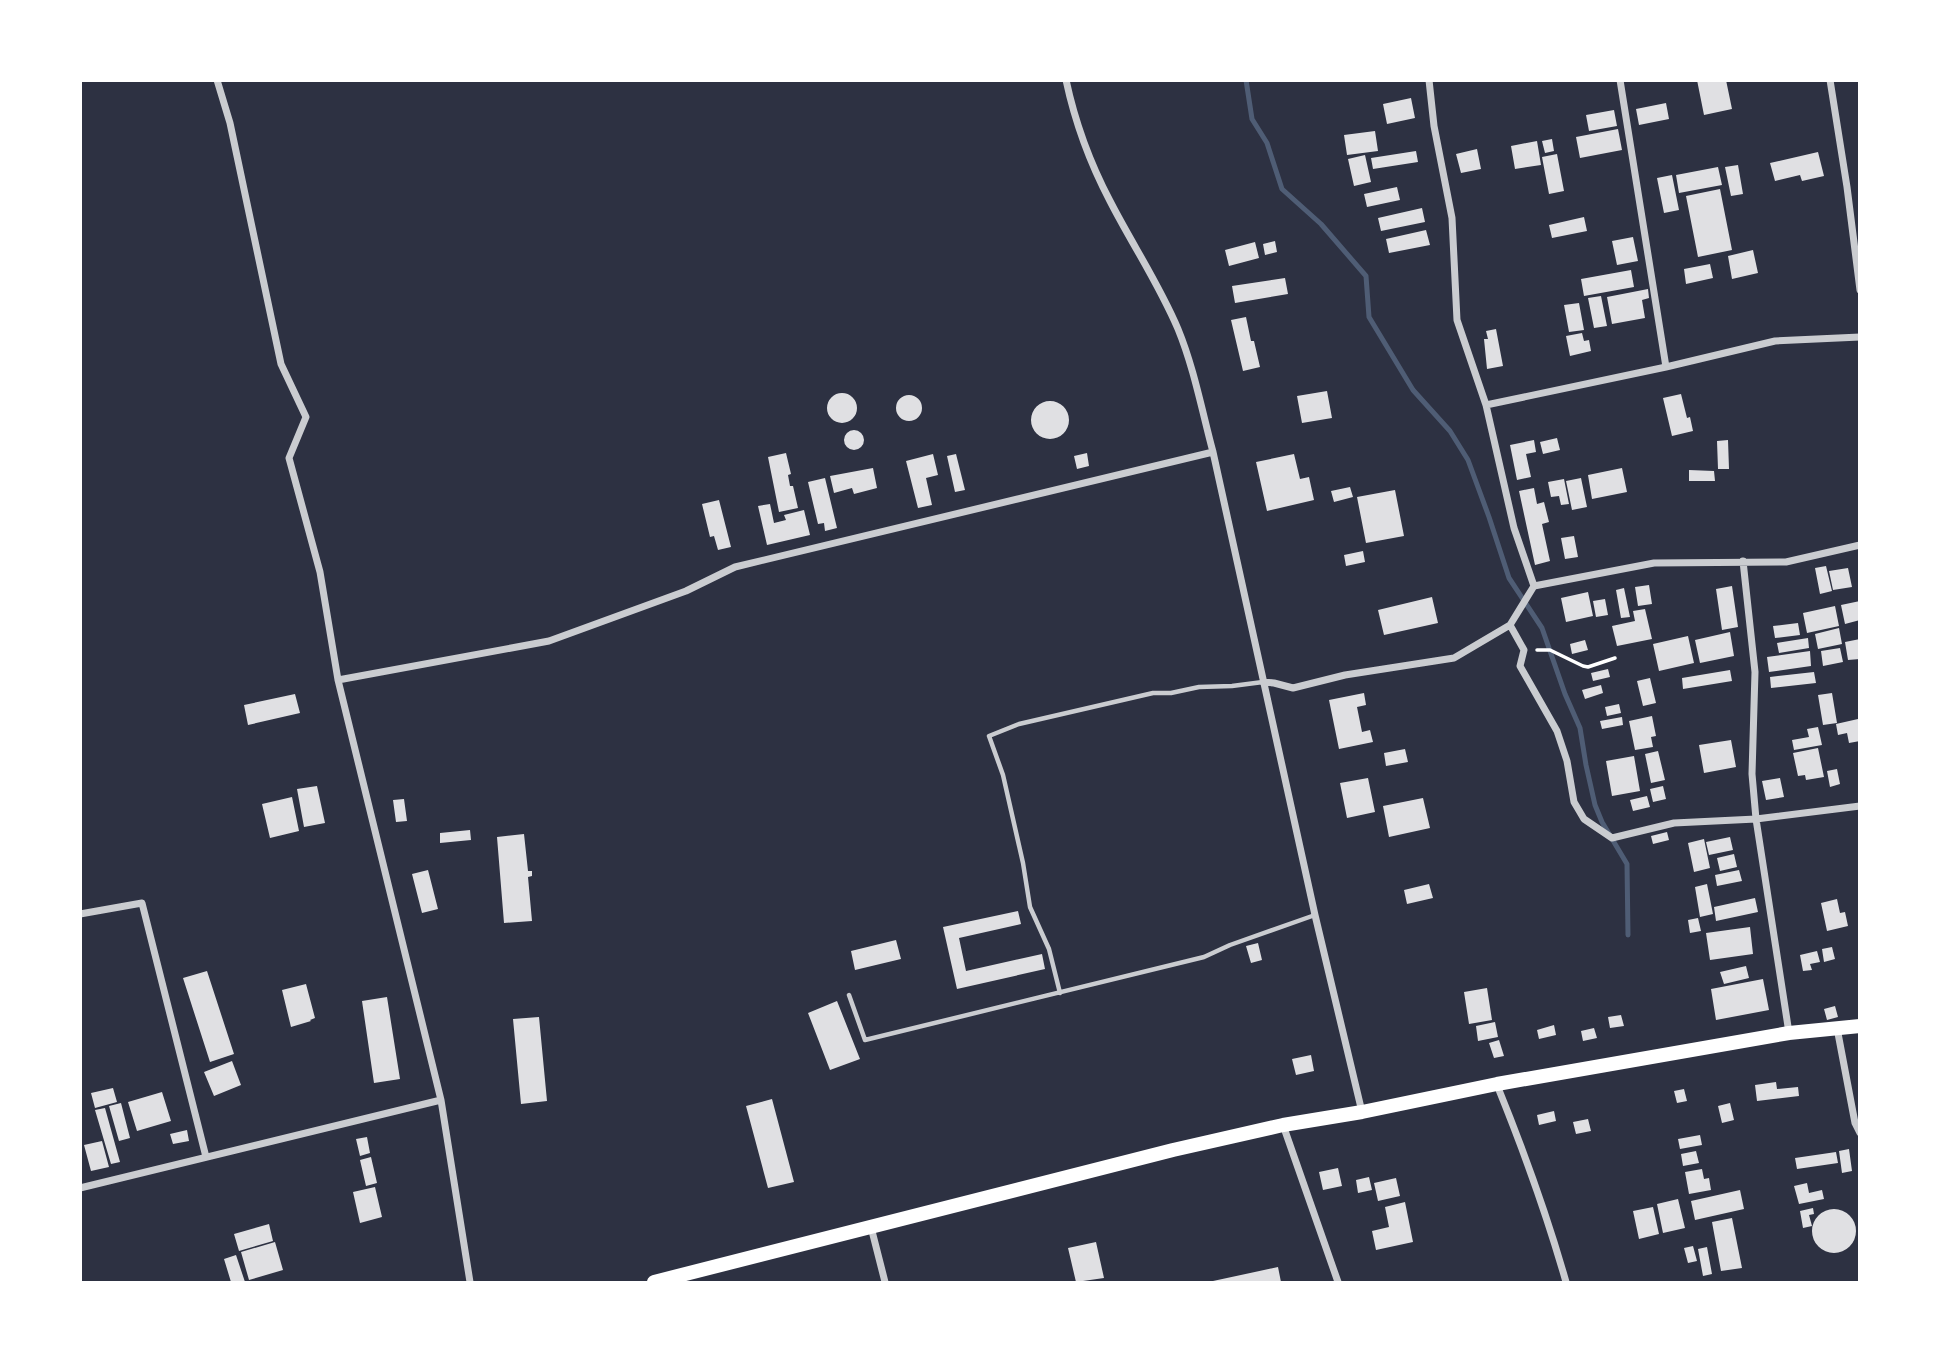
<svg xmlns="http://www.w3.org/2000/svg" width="1940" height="1363" font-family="'Work Sans',sans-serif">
<rect width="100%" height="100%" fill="#2d3142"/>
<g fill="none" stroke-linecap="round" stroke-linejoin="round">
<path stroke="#4f5d75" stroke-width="5" d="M1246,80L1252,119L1267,143L1282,189L1321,224L1366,276L1369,317L1413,390L1450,431L1468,460L1489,517L1509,578L1542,628L1565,694L1580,728L1586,765L1595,805L1602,822L1627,864L1628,935"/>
</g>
<path fill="#e0e0e3" d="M1697,80H1726L1732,109L1704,115Z
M1411,98L1415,118L1387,124L1383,104Z
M1666,103L1669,119L1639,125L1636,109Z
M1614,110L1617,126L1589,131L1586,115Z
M1618,129L1622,150L1580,158L1576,137Z
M1375,131L1378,151L1347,155L1344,135Z
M1552,139L1554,151L1545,153L1542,141Z
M1537,141L1541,165L1515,169L1511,146Z
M1477,149L1481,169L1461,173L1456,154Z
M1416,151L1418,162L1373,169L1371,158Z
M1818,152L1824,176L1802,181L1800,175L1775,181L1770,163Z
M1557,154L1564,191L1549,194L1542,157Z
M1365,155L1371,182L1354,186L1348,159Z
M1738,165L1743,194L1731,196L1725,167Z
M1718,167L1722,185L1679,193L1676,175Z
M1672,175L1679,210L1664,213L1657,178Z
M1397,187L1400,200L1367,207L1364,194Z
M1720,189L1732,250L1698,257L1686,196Z
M1422,208L1425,222L1381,231L1378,218Z
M1584,217L1587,231L1552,238L1549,225Z
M1426,230L1430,245L1389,253L1386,239Z
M1633,237L1638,261L1617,265L1612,241Z
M1275,241L1277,252L1265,255L1263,244Z
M1255,242L1259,258L1229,266L1225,250Z
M1753,250L1758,273L1732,279L1728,256Z
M1710,264L1713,278L1686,284L1684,269Z
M1631,270L1634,287L1584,296L1581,279Z
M1285,278L1288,294L1235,303L1232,286Z
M1648,289L1649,298L1642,300L1645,318L1612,324L1607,297Z
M1601,296L1607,326L1594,328L1588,298Z
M1579,303L1584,330L1569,332L1564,305Z
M1246,317L1251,341H1254L1260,367L1243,371L1231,320Z
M1496,329L1503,366L1487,369L1484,339H1488L1486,331Z
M1582,333L1584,341L1589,340L1591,351L1570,356L1566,336Z
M1327,391L1332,418L1302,423L1297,396Z
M827 408a15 15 0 1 1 30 0a15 15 0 1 1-30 0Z
M1681,394L1687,418L1690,417L1693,431L1672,436L1663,398Z
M896 408a13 13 0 1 1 26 0a13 13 0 1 1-26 0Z
M1031 420a19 19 0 1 1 38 0a19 19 0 1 1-38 0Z
M844 440a10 10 0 1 1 20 0a10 10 0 1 1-20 0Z
M1557,438L1560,450L1543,454L1540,442Z
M1534,440L1536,452L1526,454L1531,477L1517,480L1510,445Z
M1728,440L1729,469H1718L1717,441Z
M786,453L791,474L788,475L790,486H793L798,508L779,512L768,457Z
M1087,453L1089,466L1077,469L1074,456Z
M933,454L938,475L926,478L932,505L918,508L906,461Z
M956,454L965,490L955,492L947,456Z
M1294,454L1300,479L1309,477L1314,500L1267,511L1256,462Z
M873,468L877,488L854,494L852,488L834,493L830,476Z
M1622,468L1627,492L1592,499L1588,475Z
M1689,470L1714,471L1715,481H1689Z
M825,478L837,528L825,531L824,523L818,524L808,482Z
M1581,478L1587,507L1572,510L1566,481Z
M1564,479L1569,504L1561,505L1559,496L1551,497L1548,482Z
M1350,487L1353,497L1334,502L1331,491Z
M1534,488L1537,504L1544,502L1549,522L1542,524L1550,561L1535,565L1519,491Z
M1395,490L1404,536L1366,543L1357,497Z
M719,500L731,547L718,550L714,536L710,537L702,504Z
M770,504L774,523L786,520L784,515L804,510L810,535L767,545L758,506Z
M1574,536L1578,557L1565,559L1561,538Z
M1363,551L1365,562L1346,566L1344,555Z
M1826,566L1832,591L1820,594L1815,568Z
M1848,568L1852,587L1833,590L1829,571Z
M1649,585L1652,604L1638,606L1635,587Z
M1732,586L1738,627L1722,630L1716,589Z
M1624,588L1630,617L1621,618L1616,590Z
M1588,592L1593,616L1566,622L1561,598Z
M1432,597L1438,623L1384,635L1378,610Z
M1605,599L1608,615L1596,617L1593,601Z
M1860,601V620L1845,624L1841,605Z
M1835,606L1839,626L1807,633L1803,613Z
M1645,609L1652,639L1617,646L1612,626L1635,621L1633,611Z
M1798,623L1800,635L1775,638L1773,626Z
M1839,628L1842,644L1818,649L1815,634Z
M1730,632L1734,656L1700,663L1695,640Z
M1688,636L1694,663L1659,671L1653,644Z
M1808,638L1809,648L1779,653L1777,643Z
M1860,639V659L1848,660L1845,642Z
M1585,640L1588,650L1572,654L1570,644Z
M1840,648L1843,662L1823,666L1821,651Z
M1810,651L1811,666L1769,672L1767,657Z
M1608,669L1610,677L1593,681L1591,673Z
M1730,670L1732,681L1683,689L1682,678Z
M1814,672L1816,683L1771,688L1770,677Z
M1650,678L1656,703L1643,706L1637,681Z
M1601,685L1603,693L1585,699L1582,690Z
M1364,693L1366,705L1357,707L1362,732L1370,730L1373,742L1339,749L1329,700Z
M1832,693L1837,723L1823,725L1818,695Z
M295,694L300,713L248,725L244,705Z
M1619,704L1621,713L1607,716L1605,707Z
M1652,716L1656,736L1651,737L1653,747L1635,750L1629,721Z
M1622,717L1623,725L1602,729L1600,721Z
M1858,719L1860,741L1849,743L1847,733L1838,735L1836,724Z
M1818,727L1822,745L1794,750L1792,740L1809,737L1807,729Z
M1731,740L1736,767L1704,773L1699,745Z
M1818,748L1824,777L1806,780L1805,775L1798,776L1793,753Z
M1405,749L1408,762L1386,766L1384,753Z
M1658,751L1665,780L1651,783L1645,754Z
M1634,756L1640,791L1612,796L1606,761Z
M1837,769L1840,784L1830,787L1827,771Z
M1368,778L1375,812L1347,818L1340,783Z
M1780,778L1784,797L1766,800L1762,781Z
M317,786L325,823L304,827L297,789Z
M1663,786L1666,799L1653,802L1650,789Z
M1647,796L1650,807L1633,811L1630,800Z
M292,797L299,831L270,838L262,804Z
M1423,798L1430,828L1389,837L1383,806Z
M404,799L407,821L396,822L393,800Z
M470,830L471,840L440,843V833Z
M1667,832L1669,840L1653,844L1651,836Z
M524,834L528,871H532V876L528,877L532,921L504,923L497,837Z
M1730,837L1733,850L1709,855L1706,842Z
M1704,839L1710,868L1694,872L1688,843Z
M1734,854L1737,867L1720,871L1717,858Z
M428,870L438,909L422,913L412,874Z
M1739,870L1742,881L1717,886L1715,875Z
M1429,884L1433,898L1407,904L1404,890Z
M1707,884L1713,914L1700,917L1695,887Z
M1755,898L1758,912L1716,921L1714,907Z
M1837,899L1840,913L1845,912L1848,926L1827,931L1821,903Z
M1018,911L1021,924L959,938L966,971L1042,954L1045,969L957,989L943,927Z
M1698,918L1701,931L1690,933L1688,920Z
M1750,927L1753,954L1710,960L1706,933Z
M896,940L901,959L855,970L851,951Z
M1258,943L1262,960L1251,963L1246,946Z
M1832,947L1835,959L1824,962L1822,949Z
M1817,951L1820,962L1810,964L1812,970L1803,971L1800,955Z
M1746,966L1749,978L1724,984L1720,972Z
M207,971L234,1054L210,1062L183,978Z
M1763,979L1769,1010L1716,1020L1711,989Z
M306,984L315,1018L310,1020L311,1021L291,1027L282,990Z
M1487,988L1492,1020L1469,1024L1464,992Z
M387,997L400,1079L374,1083L362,1001Z
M837,1001L860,1059L830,1070L808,1013Z
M1835,1006L1838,1017L1827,1020L1824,1009Z
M1621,1015L1624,1026L1610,1028L1608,1017Z
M539,1017L547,1101L521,1104L513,1019Z
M1495,1022L1498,1037L1478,1041L1476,1026Z
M1554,1025L1556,1035L1539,1039L1537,1030Z
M1594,1028L1597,1038L1583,1041L1581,1031Z
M1499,1040L1504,1056L1494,1058L1489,1043Z
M1311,1055L1314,1071L1296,1075L1292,1059Z
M232,1061L241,1085L214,1096L204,1072Z
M1776,1082L1777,1089L1798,1087L1799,1096L1757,1101L1755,1085Z
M113,1088L117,1102L95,1108L91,1093Z
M1684,1089L1687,1101L1677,1103L1674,1091Z
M162,1092L171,1121L137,1131L128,1102Z
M772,1099L794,1182L768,1188L746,1106Z
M121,1103L130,1138L119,1141L109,1106Z
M1730,1103L1734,1120L1722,1123L1718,1106Z
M105,1108L120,1162L111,1164L95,1110Z
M1554,1111L1556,1121L1539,1125L1537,1115Z
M1588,1119L1591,1131L1576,1134L1573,1122Z
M187,1130L189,1141L173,1144L170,1134Z
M1700,1135L1702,1145L1680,1149L1678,1139Z
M367,1137L370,1153L360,1156L356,1139Z
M102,1141L109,1167L91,1171L84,1145Z
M1849,1149L1852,1171L1842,1173L1839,1151Z
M1696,1151L1699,1163L1683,1166L1681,1154Z
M1836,1152L1838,1163L1797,1169L1795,1158Z
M371,1157L377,1183L366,1186L360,1160Z
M1338,1168L1342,1186L1323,1190L1319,1172Z
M1702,1169L1704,1179L1709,1178L1711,1190L1689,1194L1685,1172Z
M1369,1177L1372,1190L1358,1193L1356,1180Z
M1396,1178L1400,1196L1378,1201L1374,1183Z
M1807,1183L1809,1193L1822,1190L1824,1199L1799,1204L1794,1186Z
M375,1187L382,1217L360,1223L353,1192Z
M1740,1190L1744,1209L1695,1220L1691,1201Z
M1678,1199L1685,1228L1663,1233L1657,1204Z
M1405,1202L1413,1242L1376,1250L1372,1231L1389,1227L1385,1207Z
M1653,1207L1659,1234L1639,1239L1633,1211Z
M1813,1208L1814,1214L1809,1215L1812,1226L1803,1228L1800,1211Z
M1812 1231a22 22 0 1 1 44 0a22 22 0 1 1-44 0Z
M1732,1218L1742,1268L1721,1271L1712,1222Z
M269,1224L273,1241L239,1251L234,1234Z
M275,1242L283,1270L249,1280L241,1252Z
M1096,1242L1104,1278L1076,1282L1068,1248Z
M1693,1246L1697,1261L1688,1263L1684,1248Z
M1707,1247L1712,1274L1703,1276L1698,1249Z
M236,1255L245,1282H231L224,1259Z
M1278,1267L1281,1282H1213V1281Z"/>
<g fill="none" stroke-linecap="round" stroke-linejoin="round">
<path stroke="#fff" stroke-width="3.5" d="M1537,650H1550L1583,666L1588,667L1615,658"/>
<path stroke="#caccd0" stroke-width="4.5" d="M1060,993L1049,949L1030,907L1023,863L1003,775L989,736L1019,724L1153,693H1171L1199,687L1232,686L1263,682
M849,995L865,1040L1204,957L1230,945L1315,915"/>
<path stroke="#caccd0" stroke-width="7" d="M217,80L230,123L281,364L306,417L289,458L320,572L338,680L441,1100L470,1282
M1066,80C1075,122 1090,163 1110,201C1132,244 1159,284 1178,329C1194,368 1202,411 1213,452L1315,915L1362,1112
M1429,80L1434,126L1452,218L1457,320L1486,405L1514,528L1534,586
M1620,80L1666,367
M1830,80L1847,187L1860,290
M1486,405L1666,367L1775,341L1860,337
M1743,561L1755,672L1752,774L1756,819L1789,1033
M1510,625L1524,650L1520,666L1557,731L1567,761L1574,802L1584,819L1612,838L1674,823L1756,819L1860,806
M338,680L549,641L686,591L735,567L1213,452
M1263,682L1274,683L1293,688L1345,675L1454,658L1510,625L1534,586L1654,563L1786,562L1860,545
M80,914L142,903L206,1157
M1837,1028L1855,1123L1860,1133
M1497,1085C1523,1149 1547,1215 1566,1282
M1283,1125L1338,1282
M80,1188L441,1100
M871,1227L885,1282"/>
<path stroke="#fff" stroke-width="14" d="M654,1282L1173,1150L1283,1125L1362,1112L1497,1084L1789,1033L1860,1026"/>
</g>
<rect width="1940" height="1363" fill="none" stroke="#ffffff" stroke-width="164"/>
</svg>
